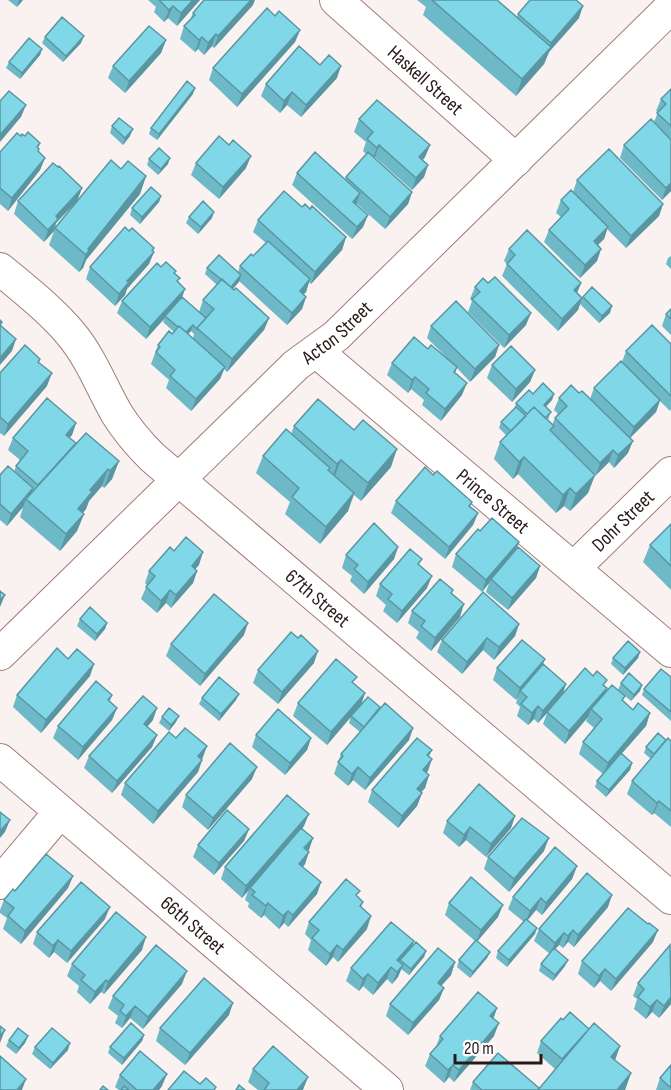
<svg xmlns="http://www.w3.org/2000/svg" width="671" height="1090" font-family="'Sofia Sans Condensed',sans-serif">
<rect width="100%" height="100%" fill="#faf2f0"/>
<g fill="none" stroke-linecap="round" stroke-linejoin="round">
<g stroke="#a07e77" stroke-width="34">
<g id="minor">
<path id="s1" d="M336,0L516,160"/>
<path id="s2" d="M0,269C24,289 51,310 71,334C91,358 102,388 117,414C127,430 139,444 152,457L671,898"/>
<path id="s3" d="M316,351L671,651"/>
<path id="s4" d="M574,568L671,473"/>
<path id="s5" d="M0,654L296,365L336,336L671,7"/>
<path id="s6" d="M0,760L387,1090"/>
<path d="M0,883L60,812"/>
</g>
</g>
<use href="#minor" stroke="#fff" stroke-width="32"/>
</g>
<path fill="#6eb9c7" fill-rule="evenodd" d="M8,0H23L17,7Z
M148,0H200L177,26L168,18L164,22L154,12L156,7Z
M417,0H497L517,17L518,14L579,18L549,52L544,64L516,96L423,15L426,7Z
M253,5L214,48L212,46L204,55L198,49L195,52L180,39L184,26L190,20L193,13Z
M275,16L300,30L295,42L237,107L209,80L213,68Z
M45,37L81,43L63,62L42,43Z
M166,40L161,53L125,93L108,78L113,66Z
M42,49L40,55L20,79L6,68L9,62Z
M320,65L337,78L301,117L287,105L280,113L261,96L266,84Z
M671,89V191L662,200L620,158L624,145L654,122L658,112L656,111L661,99Z
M193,94L157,140L149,134L151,128Z
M359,119L430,145L425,157L423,160L428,165L424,177L412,190L375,157L374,158L412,192L408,204L385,229L357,204L356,205L368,215L363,227L352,239L292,185L297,173L345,179L366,154L363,151L366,142L354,132Z
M112,126L130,136L123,145L110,133Z
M21,136H25L40,143L38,148V152L45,158L40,170L8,211L0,204V152Z
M149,159L168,164L158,175L147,165Z
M196,163L246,168L219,199L191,175Z
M121,169L146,176L140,194L86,260L83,268L79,272L49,245L55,228Z
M577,180L663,204L659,216L626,248L607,229L604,239L598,245L601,249L597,261L580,278L544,242L549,230L561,217L556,213L561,200L573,192Z
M82,188L77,201L56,223L54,231L44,242L14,214L18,201Z
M161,196L159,202L140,224L130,215L132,208Z
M302,207L310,209L346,237L342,250L311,284L309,282L306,292L303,294L306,297L302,309L287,325L239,281L233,289L269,318L264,330L227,372L224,369L220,379L191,411L166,388L169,380L151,364L158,345L174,332L163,322L164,319L146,339L117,313L122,301L161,267L175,274L178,282L185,289L182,298L199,312L203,300L217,285L205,274L207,268L238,272L240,266L253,256L266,243L253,232L258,220ZM191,331L194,334L193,338L188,334Z
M189,217L212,218L198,234L186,223Z
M509,249L581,283L577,293L582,298L592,287L610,313L599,323L580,304L578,310L558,331L502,276L507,264L504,261Z
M153,251L154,252L149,264L127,289L125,295L115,306L86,279L90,267Z
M671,256V269L666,264L668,258Z
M475,287L526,325L504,348L468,312L472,301L470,299Z
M671,309V335L662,326L666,314Z
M431,326L499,345L495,357L470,382L457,368L455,373L462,395L441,421L422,405L424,400L411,389L408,393L387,375L392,363L428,349L447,358L427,338Z
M671,344V409L670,411L660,401L656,412L630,438L628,453L614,468L609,462L596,475L552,432L595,475L588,493L570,511L564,506L556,513L518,474L513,479L494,459L500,442L506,435L499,428L501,422L514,409L516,403L533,394H554L552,400L546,407L551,412L548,420L552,425L555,418L558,414L554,410L559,398L579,393L590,399L594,388L622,362L626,351Z
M40,359L39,362L47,386L4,436L0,433V373Z
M492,365L535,370L530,382L512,402L487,378Z
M76,423L72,435L69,438L76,443L119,461L112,479L104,488L102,486L89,501L86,509L83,513L84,514L77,531L60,551L20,517L23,507L7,526L0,520V475L14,472L16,466L20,460L8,450L13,438Z
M294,426L391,467L361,501L354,495L348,511L320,544L285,514L290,502L256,473L263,456L291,434Z
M433,475L472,502L470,507L478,513L473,525L445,559L391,513L396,501Z
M671,524V590L643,562L650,545Z
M480,531L519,542L516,550L540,566L536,578L508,610L486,592L489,583L482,592L452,567L456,554Z
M398,547L394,559L364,594L350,581L352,576L342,568L346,555Z
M174,551L199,565L195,569L197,571L193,583L171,608L166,603L157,613L141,599L147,585L145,583L149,571Z
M420,565L427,588L397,623L383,611L386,605L376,596L380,584Z
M452,593L460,617L431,651L416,638L419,632L408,623L412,611Z
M80,619L107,623L105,629L95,641L77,626Z
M519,624L515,636L494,660L483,650L462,674L437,652L442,640Z
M244,635L200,686L166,656L171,644Z
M298,638L314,663L278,704L253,683L258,670Z
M640,652L638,658L623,675L611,664L613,658Z
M68,659L90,676L41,733L13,707L17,695Z
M542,665L566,684L562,695L605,686L607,688L605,693L624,701L633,710L650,713L646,726L621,754L632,763L630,770L606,797L595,787L597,781L603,774L579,754L583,742L594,728L586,721L588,717L565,744L543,724L547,713L538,723L534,719L528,725L517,716L520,707L516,703L518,697L516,700L493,680L497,668Z
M671,677V721L642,695L644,689Z
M621,683L642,685L640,691L631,701L618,690Z
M365,693L361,705L327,745L293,716L298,703Z
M239,694L236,700L219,721L199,704L202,698Z
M112,695L110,701L117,708L112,720L78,760L53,738L58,726Z
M379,710L413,728L409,740L365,790L353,780L348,786L334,774L341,754L360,732L349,723L351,716Z
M162,717L176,722L169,731L159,723Z
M153,720L147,727L157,735L152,747L112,793L84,768L89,756Z
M256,735L311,738L307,750L285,775L252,747Z
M176,738L207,746L198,772L153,824L121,795L125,783Z
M666,740L671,741V827L654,813L652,815L627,794L632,781L651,759L644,753L646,747Z
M432,750L429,757L432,759L426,773L429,775L425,788L421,792L422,793L417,806L398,828L368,802L372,790Z
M252,779L208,830L182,807L186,795Z
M515,816L511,828L486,857L466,840L459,847L443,833L447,821Z
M304,826L302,829L313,838L308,851L305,864L303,867L321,882L317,894L288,927L284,923L279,929L264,915L261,918L248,907L249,903L245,900L248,891L242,898L221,879L225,867Z
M249,829L244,841L214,875L193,857L198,845Z
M544,851L509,892L484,869L488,857Z
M577,866L572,879L542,915L536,910L528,920L535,934L507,967L496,958L498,951L524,922L508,909L513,897Z
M73,876L68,888L21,944L3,929L7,918L0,913V910L4,900L15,891Z
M358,897L363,902L361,907L367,929L338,962L333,957L326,966L308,950L311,940L305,934L309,922Z
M449,903L498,917L477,941L490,952L487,958L470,978L457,967L459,960L475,941L445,915Z
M608,907L574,947L568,942L563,948L559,945L555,949L565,966L553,981L539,971L541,964L550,954L534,941L539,929Z
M105,919L67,963L54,952L49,958L33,944L37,932Z
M414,941L411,947L426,951L424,957L409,975L401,969L398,977L392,984L387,979L373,995L363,986L359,991L346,981L351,968Z
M653,942L611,991L600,981L594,988L578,974L582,961Z
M142,950L104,994L101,992L90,1004L77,992L79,986L67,976L72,964Z
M455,962L451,975L441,986L444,988L439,1000L408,1035L386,1016L390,1004Z
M638,983L671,1004L659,1018L652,1012L646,1019L634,1009L637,999L633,996Z
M182,984L143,1029L130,1018L122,1028L115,1023L118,1016L108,1008L113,996Z
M497,1008L493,1019L494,1036L454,1082L449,1077L444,1083L425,1066L430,1054L436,1047L440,1036Z
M229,1015L185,1065L156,1041L160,1028Z
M563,1020L589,1029L620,1046L615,1060L631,1073L625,1090H470L473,1082L538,1090L555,1069L537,1053L541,1041Z
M144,1035L142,1041L122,1065L108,1053L110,1047Z
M28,1036L25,1043L16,1054L6,1046L9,1040Z
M35,1047L68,1050L50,1069L32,1054Z
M671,1065V1090H656L660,1078Z
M253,1069L308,1077L303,1090H258L248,1082Z
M120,1075L162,1086L159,1090H119L115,1087Z"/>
<path fill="#5a96a2" d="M19,0H23L17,7Z
M193,0H200L177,26L181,13Z
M251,0H255L253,5L214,48L218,36Z
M173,6L168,18L164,22L169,10Z
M583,6L579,18L549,52L544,64L516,96L522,79L548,50L551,43Z
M300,30L295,42L237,107L242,94Z
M216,34L212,46L204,55L208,43Z
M84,36L81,43L63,62L66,56Z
M202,37L198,49L195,52L199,40Z
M166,40L161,53L125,93L129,81Z
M42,49L40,55L20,79L22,73Z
M341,66L337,78L301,117L306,105Z
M195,88L193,94L157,140L159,134Z
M292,92L287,105L280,113L284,101Z
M26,105L21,117L0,142V135Z
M133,129L130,136L123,145L125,138Z
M379,145L375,157L372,160L377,148Z
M430,145L425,157L415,169L419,157Z
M251,156L246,168L219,199L223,187Z
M45,158L40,170L8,211L12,198Z
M170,158L168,164L158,175L161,169Z
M428,165L424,177L412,190L416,178Z
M146,176L140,194L86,260L83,268L79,272L88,249Z
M671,183V191L662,200L666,188Z
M82,188L77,201L56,223L54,231L44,242L48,230L56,216Z
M412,192L408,204L385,229L390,217Z
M360,193L356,205L353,202Z
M161,196L159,202L140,224L142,217Z
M663,204L659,216L626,248L631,236Z
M214,212L212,218L198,234L201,227Z
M368,215L363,227L352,239L357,227Z
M608,227L604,239L589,253L594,241Z
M346,237L342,250L311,284L315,272Z
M154,248L152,254L154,252L149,264L127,289L125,295L115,306L119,294L127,281Z
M601,249L597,261L580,278L585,265Z
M241,275L239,282L228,294L230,288Z
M310,279L306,292L295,303L300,291Z
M581,283L576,295L574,290Z
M185,289L180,301L165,316L164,319L146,339L150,327Z
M306,297L302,309L287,325L292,313Z
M582,298L578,310L558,331L562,319Z
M612,306L610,313L599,323L602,316Z
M531,313L526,325L504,348L509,335Z
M269,318L264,330L227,372L232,359Z
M193,325L191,331L183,340L185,334Z
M16,339L12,351L0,365V358Z
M499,345L495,357L470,382L475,369Z
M225,367L220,379L191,411L196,399Z
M535,370L530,382L512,402L516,389Z
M52,373L47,386L4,436L8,424Z
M415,377L411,389L408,393L412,380Z
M467,383L462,395L441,421L445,409Z
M554,394L552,400L541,411L544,405Z
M660,400L656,412L629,439L634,427Z
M76,423L72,435L62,447L66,435Z
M633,441L628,453L614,468L618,455Z
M397,449L391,467L361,501L368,483Z
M613,450L609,462L596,475L600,463Z
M524,457L518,474L513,479L519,462Z
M341,460L334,478L331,481L337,464Z
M119,461L112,479L104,488L110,471Z
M108,469L102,486L89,501L86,509L72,526L78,509L90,490Z
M595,475L588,493L570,511L576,494Z
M33,488L29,501L26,499L23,507L7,526L11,514Z
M570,488L564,506L556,513L563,495Z
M354,493L348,511L320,544L326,527Z
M478,513L473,525L445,559L449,547Z
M84,514L77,531L60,551L66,534Z
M519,542L514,554L491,579L489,583L482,592L486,580Z
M398,547L394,559L364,594L368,582Z
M203,552L199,565L187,578L192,566Z
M540,566L536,578L508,610L512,598Z
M197,571L193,583L171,608L176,595Z
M432,576L427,588L397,623L402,611Z
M170,590L166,603L157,613L161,601Z
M5,595L0,607V600Z
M464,604L460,617L431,651L435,638Z
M107,623L105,629L95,641L97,634Z
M248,623L244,635L200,686L205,674Z
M519,624L515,636L494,660L499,647Z
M487,638L483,650L462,674L467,662Z
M318,651L314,663L278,704L282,692Z
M640,652L638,658L623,675L625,668Z
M545,659L540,672L520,691L518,697L516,700L520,688Z
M94,664L90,676L41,733L46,720Z
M566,684L562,696L538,723L543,711Z
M642,685L640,691L631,701L634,695Z
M607,688L603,700L591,709L588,717L565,744L569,731Z
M365,693L361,705L327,745L331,732Z
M239,694L236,700L219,721L221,714Z
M538,706L534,719L528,725L532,713Z
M117,708L112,720L78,760L83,747Z
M157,708L153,720L139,736L144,724Z
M650,713L646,726L603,775L608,763Z
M179,716L176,722L169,731L171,725Z
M413,728L409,740L365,790L370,778Z
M157,735L152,747L112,793L117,781Z
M311,738L307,750L285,775L290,763Z
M207,746L202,758L193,768L198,756Z
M432,759L428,771L418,782L423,770Z
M202,760L198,772L153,824L158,811Z
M632,763L630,770L606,797L609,790Z
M257,767L252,779L208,830L213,818Z
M358,767L353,780L348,786L352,774Z
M429,775L425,788L413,801L417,789Z
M422,793L417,806L398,828L402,816Z
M659,801L654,813L652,815L657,803Z
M309,814L304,826L251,888H250L248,891L242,898L246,886Z
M515,816L511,828L486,857L491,844Z
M10,820L5,832L0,838V831Z
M470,827L466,840L459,847L464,835Z
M249,829L244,841L214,875L219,863Z
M313,838L309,850L300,860L304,848Z
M549,838L544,851L509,892L514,879Z
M309,852L305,864L295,876L299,864Z
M577,866L572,879L542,915L546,903Z
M73,876L68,888L21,944L25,931Z
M321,882L317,894L288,927L293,915Z
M612,895L608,907L574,947L578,935Z
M541,898L536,910L525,923L530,911Z
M268,903L264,915L261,918L266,906Z
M503,905L498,917L476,943L481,930Z
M110,907L105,919L67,963L71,951Z
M288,911L284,923L279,929L283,916Z
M371,916L367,929L338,962L343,950Z
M537,928L535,934L507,967L509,960Z
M573,930L568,942L563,948L568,936Z
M658,930L653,942L611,991L616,979Z
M564,933L559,945L550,955L555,943Z
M146,937L142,950L104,994L108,982Z
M58,940L54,952L49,958L53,946Z
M414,941L409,953L400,960L398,966L397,960Z
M337,945L333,957L326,966L330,954Z
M426,951L424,957L409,975L411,969Z
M490,952L487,958L470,978L473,972Z
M568,960L565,966L553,981L555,975Z
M455,962L451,975L433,995L438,983Z
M403,965L398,977L392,984L397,972Z
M391,967L387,979L373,995L378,983Z
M605,969L600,981L594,988L599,976Z
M187,971L182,984L143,1029L148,1017Z
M368,974L363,986L359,991L363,979Z
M106,980L101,992L90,1004L95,992Z
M444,988L439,1000L408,1035L413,1023Z
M671,997V1004L659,1018L664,1006Z
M657,1000L652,1012L646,1019L650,1007Z
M233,1003L229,1015L185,1065L190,1053Z
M135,1006L130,1018L122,1028L126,1016Z
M497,1008L493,1020L490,1016Z
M499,1023L494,1036L454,1082L459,1070Z
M5,1030L0,1043V1036Z
M144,1035L142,1041L122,1065L124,1058Z
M28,1036L25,1043L16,1054L19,1048Z
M70,1043L68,1050L50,1069L53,1063Z
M620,1046L614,1063L611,1057Z
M453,1065L449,1077L444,1083L448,1070Z
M631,1073L625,1090H617Z
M167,1074L162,1086L159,1090H153Z
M308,1077L303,1089V1090H297Z
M26,1079L22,1090H17Z"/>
<path fill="#80d7e7" stroke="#5a96a2" stroke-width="1.5" d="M159,0H193L181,13L173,6L169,10Z
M204,0H251L218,36L216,34L208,43L202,37L199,40L184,26L195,15L193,13Z
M432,0H497L551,47L522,79Z
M530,0H576L583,6L551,43L518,14Z
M267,8L275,16L279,11L300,30L242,94L213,68Z
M62,17L84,36L66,56L45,37Z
M149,26L166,40L129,81L113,66Z
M29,38L42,49L22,73L9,62Z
M299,46L320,65L329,55L341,66L306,105L292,92L284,101L266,84Z
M187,81L195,88L159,134L151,128Z
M671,89V126L657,113L666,104L661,99Z
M9,91L26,105L0,135V101Z
M377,100L430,145L419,157L428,165L416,178L379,145L377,148L367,139L373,132L359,119Z
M119,118L133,129L125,138L112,126Z
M651,119L671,140V183L666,188L624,145Z
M28,132L40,143L37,147L39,149L38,151L45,158L12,198L0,188V152L17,133L21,136L22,134L25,136Z
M219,136L229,145L233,140L251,156L223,187L196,163Z
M159,148L170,158L161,169L149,159Z
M609,149L663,204L631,236L577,180Z
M315,152L360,193L353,202L368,215L357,227L297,173Z
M368,152L412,192L390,217L346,177Z
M111,160L121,169L128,161L146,176L88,249L89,250L86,255L55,228Z
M53,163L58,167L59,166L82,188L56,216L58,219L48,230L18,201Z
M151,187L161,196L142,217L132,208Z
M571,190L608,227L594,241L601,249L585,265L549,230L569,209L561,200Z
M284,191L302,207L305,204L310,209L312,206L346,237L315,272L258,220Z
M203,201L214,212L201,227L189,217Z
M125,227L129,231L132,228L154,248L152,250L154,252L127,281L129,282L119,294L90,267Z
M527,230L581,283L574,290L582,298L562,319L507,264L515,255L509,249Z
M268,241L310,279L300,291L306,297L292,313L240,266L251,254L253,256Z
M219,255L241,275L231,287L207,268Z
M166,262L176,271L174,273L180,278L177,281L185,289L150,327L122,301L157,263L161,267Z
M495,277L531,313L509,335L472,299L480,292L475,287L483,278L488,283Z
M222,279L234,290L236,288L269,318L232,359L197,328L214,309L203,300Z
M592,287L612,306L602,316L583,297Z
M182,297L206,318L197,328V329L193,325L186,332L179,326L178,327L165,316Z
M456,301L499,345L475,369L431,326Z
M671,309V319L666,314Z
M0,320L2,322L0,325L16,339L0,358Z
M652,325L671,344V396L626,351Z
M179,326L225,367L196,399L170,376L175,370L156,352L160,347L158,345L169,331L172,334Z
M414,337L428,349L431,345L457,367L454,372L467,383L445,409L426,393L429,389L415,377L412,380L392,363Z
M25,345L40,359L38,362L52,373L8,424L0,417V373Z
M511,346L535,370L516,389L492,365Z
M621,361L660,400L634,427L594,388Z
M543,383L554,394L544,405L551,412L545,418L534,407L527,414L516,403L529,390L533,394Z
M571,385L579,393L582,391L633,441L618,455L613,450L600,463L555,418L567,406L559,398Z
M47,398L76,423L66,435L76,443L38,485L16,466L28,451L13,438Z
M318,399L354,430L363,420L397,449L368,483L341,460L337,464L294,426Z
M516,407L526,416L511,431L501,422Z
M534,407L554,426L550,430L595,475L576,494L570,488L563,495L524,457L519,462L500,442Z
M286,429L330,468L328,470L354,493L326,527L292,497L299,488L263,456Z
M86,433L119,461L110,471L108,469L90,490L92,492L78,509L84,514L66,534L26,499Z
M8,466L33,488L11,514L0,504V475Z
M425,467L433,475L437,471L472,502L469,506L478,513L449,547L396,501Z
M492,518L519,542L486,580L456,554L478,529L480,531Z
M374,523L398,547L368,582L354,569L358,565L346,555Z
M671,524V566L650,545Z
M186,537L203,552L192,566L197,571L176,595L170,590L161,601L146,587L155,576L149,571L170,547L174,551Z
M518,547L540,566L512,598L491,579Z
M410,549L422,559L418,564L432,576L402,611L388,599L392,594L380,584Z
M440,579L453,590L451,593L464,604L435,638L421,626L425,621L412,611Z
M0,591L5,595L0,600Z
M483,592L519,624L499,647L487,638L467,662L442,640Z
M214,594L248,623L205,674L171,644Z
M90,607L107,623L97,634L80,619Z
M291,632L298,638L301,635L318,651L282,692L258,670Z
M522,640L545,659L520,688L497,668Z
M628,641L640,652L625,668L613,658Z
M57,648L68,659L77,649L94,664L46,720L17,695Z
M336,659L357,677L352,682L365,693L331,732L298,703Z
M543,664L566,684L543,711L538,706L532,713L521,704L527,697L520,691Z
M585,668L593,676L597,671L607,680L603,685L607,688L569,731L547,712Z
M661,669L671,677V712L644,689Z
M629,673L642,685L634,695L621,683Z
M219,677L239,694L221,714L202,698Z
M96,681L112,695L108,700L117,708L83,747L58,726Z
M612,685L625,696L622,700L633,710L638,703L650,713L608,763L583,742L602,719L591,709Z
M143,696L157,708L144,724L157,735L117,781L89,756Z
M368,697L380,707L364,727L351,716Z
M385,703L413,728L370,778L358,767L352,774L338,762L343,756L341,754Z
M169,708L179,716L171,725L162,717Z
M278,709L311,738L290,763L256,735Z
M185,728L207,746L198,756L202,760L158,811L125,783L169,732L176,738Z
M658,733L666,740L654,754L646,747Z
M417,738L432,750L427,755L432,759L423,770L429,775L417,789L422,793L402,816L372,790Z
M668,738L671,741V811L659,801L657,803L632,781Z
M230,743L257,767L213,818L186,795Z
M621,753L632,763L609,790L597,781Z
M479,784L515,816L491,844L470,827L464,835L447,821Z
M287,795L309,814L246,886L225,867Z
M227,810L249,829L219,863L198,845Z
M0,812L10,820L0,831Z
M522,818L549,838L514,879L488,857Z
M301,828L313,838L304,848L309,852L299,864L321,882L293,915L288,911L283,916L268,903L266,906L252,895L255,892L250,888Z
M555,847L577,866L546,903L541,898L530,911L513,897Z
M46,854L73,876L25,931L8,916L14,908L4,900L13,889L15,891Z
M587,873L612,895L578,935L573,930L568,936L564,933L555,943L539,929Z
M471,877L503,905L481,930L449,903Z
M346,879L360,891L356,895L363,902L360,906L371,916L343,950L337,945L330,954L312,938L319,930L309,922Z
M81,882L110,907L71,951L58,940L53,946L37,932Z
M628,908L648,924L649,923L658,930L616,979L605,969L599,976L582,961Z
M116,912L146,937L108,982L106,980L95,992L81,980L85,975L72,964Z
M526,919L537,928L509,960L498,951Z
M391,922L414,941L397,960L403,965L397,972L391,967L378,983L368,974L363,979L351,968Z
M476,940L490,952L473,972L459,960Z
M416,942L426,951L411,969L400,960Z
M156,945L187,971L148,1017L135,1006L126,1016L120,1011L124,1005L113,996Z
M670,945L671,997L664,1006L657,1000L650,1007L638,997L644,989L638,983Z
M438,948L455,962L438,983L444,988L413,1023L390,1004Z
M554,948L568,960L555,975L541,964Z
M204,978L233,1003L190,1053L160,1028Z
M478,992L497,1008L490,1016L499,1023L459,1070L453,1065L448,1070L430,1054L443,1039L440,1036Z
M570,1012L589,1029L562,1059L541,1041L561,1018L563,1020Z
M131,1023L144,1035L124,1058L110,1047Z
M594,1023L620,1046L611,1057L631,1073L617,1090H538Z
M0,1026L5,1030L0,1036Z
M18,1028L28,1036L19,1048L9,1040Z
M52,1028L70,1043L53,1063L35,1047Z
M273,1046L308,1077L297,1090H264L269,1083L253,1069Z
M140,1051L167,1074L153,1090H137L120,1075Z
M498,1053L539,1088L537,1090H482L473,1082Z
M0,1056L26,1079L17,1090H0Z
M671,1065V1088L660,1078Z
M184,1071L200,1084L206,1078L216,1087L214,1090H168Z
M239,1085L245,1090H236Z
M103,1086L108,1090H100Z
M124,1086L129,1090H121Z"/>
<g text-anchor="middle" stroke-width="4.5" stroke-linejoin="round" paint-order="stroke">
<g font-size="20" fill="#271a17" stroke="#fff">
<text dy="7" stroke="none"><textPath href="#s1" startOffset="120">Haskell Street</textPath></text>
<text dy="7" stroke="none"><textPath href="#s5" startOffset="466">Acton Street</textPath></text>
<text dy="7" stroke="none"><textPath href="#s3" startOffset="232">Prince Street</textPath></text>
<text dy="7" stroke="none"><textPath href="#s4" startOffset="68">Dohr Street</textPath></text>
<text dy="7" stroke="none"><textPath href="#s2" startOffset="462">67th Street</textPath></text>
<text dy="7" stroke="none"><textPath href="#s6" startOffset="254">66th Street</textPath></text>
</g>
</g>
<path d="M455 1054v9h86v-9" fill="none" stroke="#271a17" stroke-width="3"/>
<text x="464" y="1054" font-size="18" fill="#271a17" stroke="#ffffff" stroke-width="4.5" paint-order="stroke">20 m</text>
</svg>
